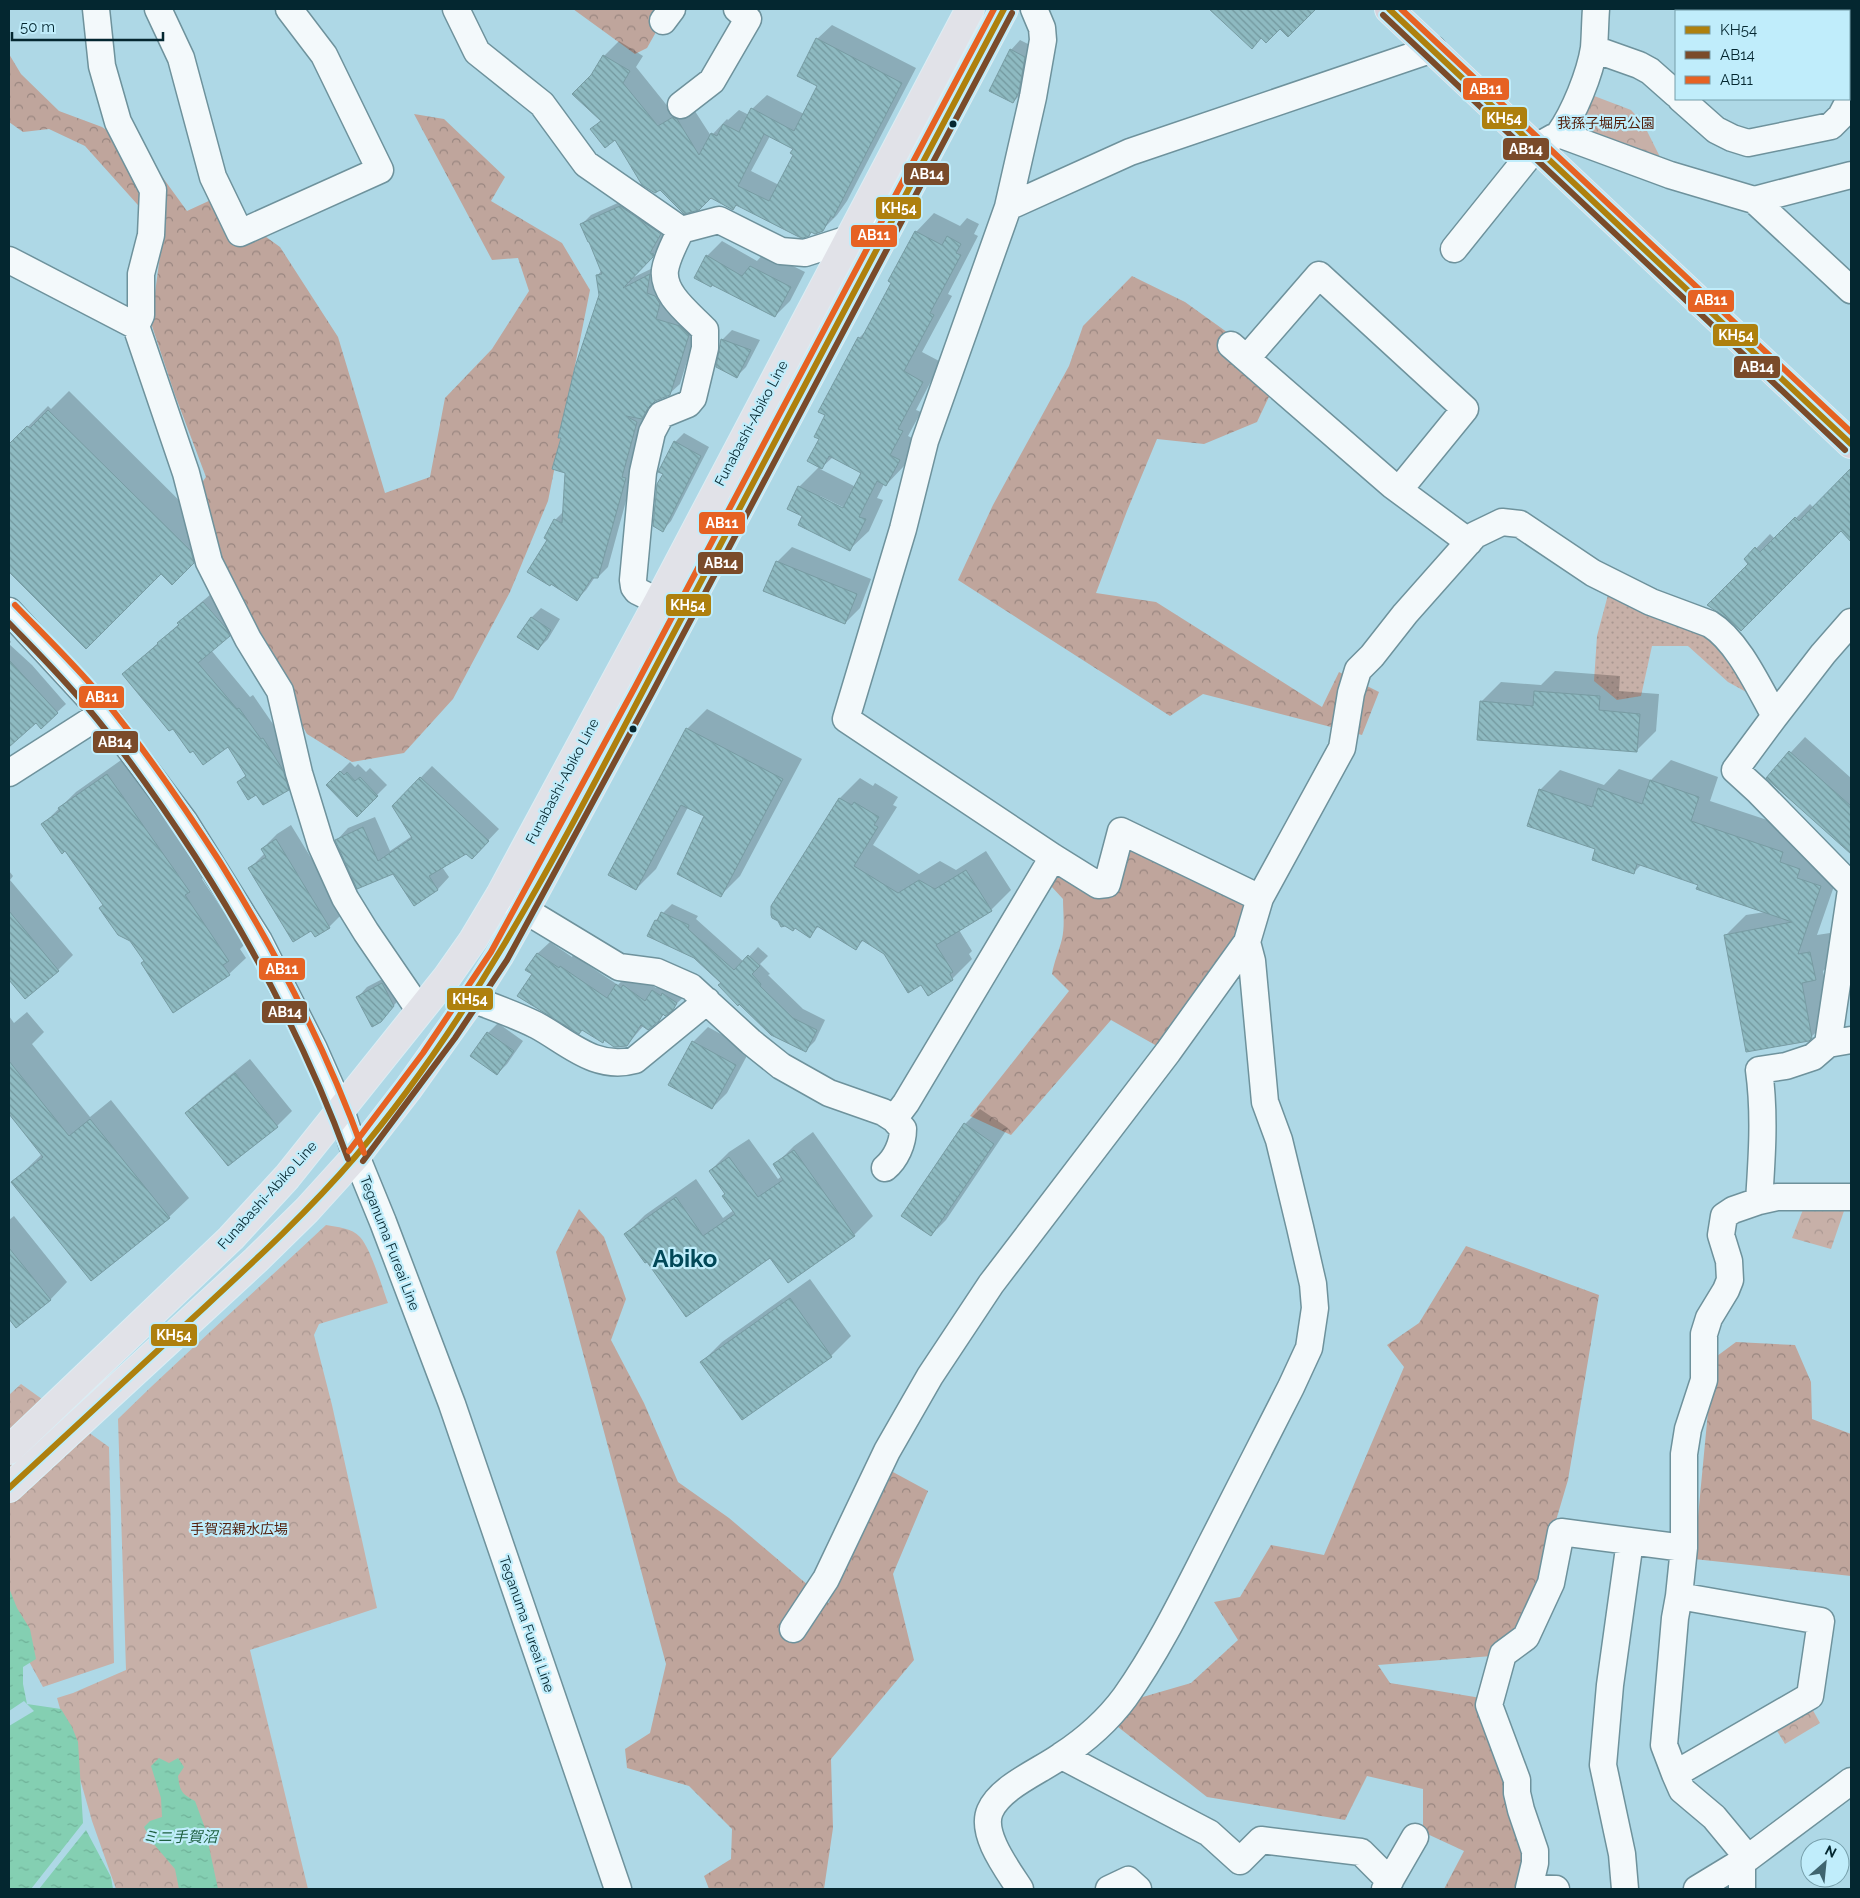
<svg xmlns="http://www.w3.org/2000/svg" width="1860" height="1898" font-family="Raleway,'Noto Sans JP',sans-serif">
<defs>
<pattern id="grass-dots" width="8" height="8" patternUnits="userSpaceOnUse" patternTransform="scale(1.25)"><rect width="8" height="8" fill="#c7b0a8"/><path d="M2 2h.1M6 6h.1" fill="none" stroke="#a99791" stroke-width="1.8" stroke-linecap="round"/></pattern>
<pattern id="forest-crowns" width="20" height="18" patternUnits="userSpaceOnUse" patternTransform="scale(1.25)"><rect width="20" height="18" fill="#bfa59c"/><path d="M2 6a3 3 0 1 1 6 0M12 15a3 3 0 1 1 6 0" fill="none" stroke="#998680"/></pattern>
<pattern id="park-crowns" width="20" height="18" patternUnits="userSpaceOnUse" patternTransform="scale(1.25)"><rect width="20" height="18" fill="#c7b0a8"/><path d="M2 6a3 3 0 1 1 6 0M12 15a3 3 0 1 1 6 0" fill="none" stroke="#a99791"/></pattern>
<pattern id="water-ripples" width="26" height="14" patternUnits="userSpaceOnUse" patternTransform="scale(1.25)"><rect width="26" height="14" fill="#84cfb2"/><path d="M2 4q2-2 4 0t4 0M15 11q2-2 4 0t4 0" fill="none" stroke="#70b299"/></pattern>
<pattern id="building-back-hatch" width="6" height="6" patternUnits="userSpaceOnUse" patternTransform="scale(1.25)"><rect width="6" height="6" fill="#8ebac1"/><path d="M-1 5l2 2M0 0l6 6M5-1l2 2" fill="none" stroke="#72979d"/></pattern>
</defs>
<rect width="100%" height="100%" fill="#aed8e6"/>
<path fill="url(#grass-dots)" d="M1609,591L1712,631L1759,699L1728,682L1688,646H1652L1641,696L1617,700L1594,681L1597,636Z"/>
<path fill="url(#forest-crowns)" d="M573,9H669L647,48L635,54Z
M9,54L21,74L59,111L102,127L150,160L187,211L213,199L280,247L338,337L385,493L430,477L445,398L492,349L529,291L518,258L492,260L414,114L444,119L505,177L491,201L562,243L590,290L548,501L510,592L453,699L404,753L352,762L307,734L181,511L206,477L175,395L151,323L163,233L85,146L49,129L23,132L9,122Z
M1132,276L1185,302L1281,371L1257,422L1204,444L1157,439L1127,511L1096,593L1156,602L1322,707L1339,672L1379,692L1362,735L1203,694L1170,716L958,580L993,505L1069,366L1083,326Z
M1123,841L1249,900L1240,939L1164,1050L1111,1020L1011,1135L970,1116L1069,991L1052,974C1054,962 1059,951 1062,939C1065,926 1063,911 1063,899L1051,886L1052,875L1061,873L1099,894Z
M579,1209L604,1237L626,1299L611,1340L644,1403L678,1482L729,1518L829,1603L844,1527L869,1459L928,1491L893,1574L914,1660L831,1759L833,1828L824,1889H709L704,1876L731,1859L732,1829L689,1786L627,1768L625,1749L650,1733L666,1664L556,1252Z
M1466,1246L1599,1295L1568,1480L1552,1534L1546,1565L1521,1627L1492,1656L1378,1665L1390,1683L1481,1698L1529,1860L1522,1889H1444L1464,1851L1423,1832V1789L1367,1776L1345,1820L1207,1797L1113,1723L1129,1701L1191,1683L1238,1640L1214,1602L1240,1597L1271,1545L1324,1555L1404,1367L1387,1345L1419,1323Z
M1736,1342L1795,1345L1811,1382L1812,1419L1851,1434V1576L1694,1559L1713,1359Z"/>
<path fill="url(#park-crowns)" d="M1589,94L1631,110L1643,123L1665,167L1575,127Z
M1804,1207L1845,1208L1831,1249L1792,1238Z
M326,1225C337,1227 352,1228 360,1237C371,1249 382,1287 388,1303L319,1324L314,1335L332,1405L377,1608L250,1650L308,1889H116L92,1821L57,1698L73,1693L126,1670L118,1419C185,1353 257,1290 326,1225Z
M21,1384L109,1447L114,1663L43,1687L9,1625V1395Z
M1810,1705L1820,1723L1785,1744L1774,1726Z"/>
<path fill="url(#water-ripples)" d="M9,1588L17,1608L30,1629L36,1659L23,1667V1684L27,1704L61,1709L72,1727L78,1742L83,1823L31,1889H9Z
M159,1758L169,1763L178,1758L184,1767L178,1776C180,1792 182,1794 195,1801L205,1828L218,1889H179L175,1869L152,1842L144,1827L150,1821L162,1817L161,1798L151,1766Z
M86,1830L111,1877L113,1889H39Z"/>
<path fill="#aed8e6" d="M24,1701L34,1711L9,1726V1711Z"/>
<path fill="#0003" fill-rule="evenodd" d="M1211,9H1315L1288,35L1280,28L1262,37L1252,47Z
M832,25L916,68L847,201L837,215L822,230L737,204L733,208L615,138L592,129L601,120L592,76L604,56L619,41L643,56L636,67L673,113L691,105L711,136L727,119L728,120L739,110L749,115L752,109L767,95L804,114L819,86L817,39ZM770,136L794,148V154L779,185L751,171Z
M1020,40L1034,47L1023,92L1013,102L1011,50Z
M631,197L670,224L659,243L663,244L662,246L628,280L659,265L669,293L665,309L690,317L698,325L680,384L669,394L656,400L646,413L631,467L635,468L608,567L598,577H595L586,590L576,600L548,539L555,520L564,511L600,295L597,276L602,270L581,225L591,215Z
M934,213L960,226L967,218L979,224L974,234L978,236L948,294L952,296L922,352L941,362L916,410L921,412L908,436L918,441L904,466L886,485L884,484L877,498L883,500L869,531L850,549L804,515L799,487L819,467L820,439L827,415L859,338L868,329L893,282L916,232ZM833,457L863,473L856,487L820,469ZM820,496L849,510L848,512L820,499Z
M722,241L757,261L765,252L805,272L790,301L775,316L707,256Z
M732,330L760,340L746,367L736,377L722,340Z
M69,391L210,531L213,542L172,584L161,573L86,648L9,571V446L48,406L51,409Z
M684,433L709,447L671,521L663,530L664,473L675,442Z
M1851,470V540L1841,530L1750,564L1746,559L1770,534L1775,539L1810,504L1813,507Z
M792,547L871,579L860,608L845,623L777,562Z
M217,589L242,622L211,650L250,697L253,695L275,727L301,776L288,789L257,793L239,782L246,775L228,745L193,749L124,674L180,623L192,610Z
M541,608L560,619L548,639L538,649L519,637L532,617Z
M9,639L11,642L9,644L32,665L66,704L41,727L36,721L9,746Z
M1555,671L1620,676L1619,691L1659,694L1656,731L1636,751L1481,702L1501,682L1541,685Z
M707,709L802,759L740,876L720,896L706,816L688,807L656,869L636,889L610,875L687,729Z
M1805,737L1851,778V852L1767,778Z
M124,758L206,874L202,879L245,944L240,949L246,958L229,974L145,961L66,850L42,825L76,792Z
M1671,760L1718,777L1710,801L1803,832L1841,866L1817,935L1830,933L1835,959L1823,971L1832,1017L1811,1037L1726,935L1746,915L1765,912L1700,884L1642,864L1633,873L1597,848L1540,790L1560,770L1604,785L1619,769L1651,780Z
M350,762L355,767L358,764L366,772L370,768L387,785L357,815L327,785Z
M432,766L499,829L483,846L466,852L442,867L449,877L438,889L415,904L393,872L337,840L348,828L375,817L390,851L412,836L393,806Z
M860,778L873,786L875,783L898,797L893,805L897,807L873,845L919,874L940,861L956,870L986,851L1011,890L991,910L959,930L972,951L969,954L972,959L952,979L922,983L885,953L864,940L855,948L819,926L809,936L772,907L840,798Z
M291,825L344,912L329,927L250,868L265,853L262,849L277,834Z
M9,871L13,876L10,880L73,955L58,970L25,997L9,978Z
M672,904L698,916L696,919L744,962L758,947L768,956L760,964L770,974L768,975L803,1009L825,1020L815,1041L805,1051L722,983L695,957L649,936L656,920Z
M550,942L572,957L573,955L618,985L629,973L636,974L656,988L665,979L685,996L658,1020L644,1025L627,1045L534,974L537,954Z
M392,974L403,995L380,1021L358,997L367,987Z
M27,1012L44,1032L32,1044L90,1117L111,1100L189,1198L169,1217L13,1182L42,1154L9,1112V1016L14,1023Z
M498,1023L523,1041L507,1064L497,1074L488,1033Z
M708,1027L750,1050L727,1093L712,1108L693,1042Z
M250,1059L292,1111L277,1126L187,1113L202,1098Z
M980,1109L1008,1128L946,1220L931,1235L965,1124Z
M813,1132L873,1216L854,1235L770,1256L648,1260L626,1234L645,1215L696,1179L723,1218L734,1210L727,1194L710,1171L729,1152L749,1139L778,1179L782,1176L775,1165L794,1146Z
M14,1216L67,1282L50,1300L16,1326L9,1317V1220Z
M810,1279L851,1336L831,1356L702,1362L722,1342Z"/>
<path fill="url(#building-back-hatch)" stroke="#789ca3" fill-rule="evenodd" d="M1209,9H1316L1288,37L1280,29L1266,43L1261,38L1252,49Z
M816,38L902,83L833,218L831,216L823,231L815,234L811,232L809,236L803,238L799,237L736,205L733,210L711,198L699,210L684,214L660,190L655,193L642,185L615,140L605,148L590,129L601,121L572,94L591,75L603,55L630,71L623,83L658,126L673,117L677,119L699,155L711,133L717,136L723,124L739,132L751,108L794,131L817,86L797,76ZM764,134L793,149L790,153L793,155L769,201L738,186Z
M1010,49L1025,57L1019,92L1013,103L989,91Z
M620,206L661,234L650,253L654,254L653,257L623,288L650,274L647,293L655,296L660,304L656,319L680,326L689,335L670,395L655,401L648,408L642,419L626,416L637,422L622,477L626,478L598,578H592L577,601L551,584L550,586L527,572L547,540L544,538L554,519L562,523L565,473L552,469L561,438H558L575,367L599,295L596,275L602,274L589,242H588L580,224Z
M915,231L942,245L947,236L961,244L956,253L961,255L930,313L934,315L904,371L923,382L898,429L903,431L890,455L900,460L886,486L877,481L859,517L866,519L850,551L798,525L802,516L787,509L798,486L843,508L861,473L829,456L822,469L807,461L819,439L814,437L825,415L818,412L858,337L861,339L891,283L888,281Z
M706,255L742,276L750,266L791,287L775,317L712,285L711,287L694,278Z
M721,339L751,350L737,378L716,367Z
M48,410L191,551L194,563L172,585L161,574L86,649L9,572V444L27,426L30,428Z
M674,441L701,456L663,532L653,526L657,484L663,474L658,472L659,470Z
M1851,468V542L1841,531L1741,631L1729,620L1707,605L1748,564L1744,559L1755,547L1760,552L1795,517L1799,521Z
M776,561L857,594L845,624L763,591Z
M203,602L226,628L230,636L198,663L237,709L239,708L261,739L263,738L283,770L289,790L263,805L256,795L248,800L237,782L246,776L228,747L203,765L193,751L190,753L173,729L169,731L122,674L158,644L157,643L179,625L177,623Z
M531,617L551,630L538,650L517,637Z
M9,660L58,713L41,729L36,723L9,747Z
M1534,691L1600,696L1599,710L1640,714L1637,752L1477,740L1480,701L1533,706Z
M686,728L783,779L721,897L677,874L704,816L681,805L636,890L608,875Z
M1789,751L1851,806V854L1766,778Z
M340,771L344,775L347,772L355,781L360,777L378,796L357,817L326,785Z
M107,774L190,892L185,895L229,961L223,965L230,975L173,1013L141,963L144,961L130,941L118,935L99,908L103,905L65,851L62,854L41,824L60,811L58,808Z
M420,777L489,841L472,859L466,854L429,876L438,890L414,906L393,874L357,889L335,840L363,827L378,861L412,838L392,806Z
M1650,780L1699,797L1691,821L1783,852L1780,862L1800,869L1797,878L1821,886L1798,954L1810,952L1816,980L1802,983L1812,1038L1809,1041L1746,1052L1724,935L1792,922L1696,889L1698,885L1637,864L1634,874L1592,860L1595,849L1527,826L1539,789L1592,807L1598,788L1642,804Z
M839,798L852,805L854,802L879,817L874,825L878,827L854,866L898,893L919,880L935,889L966,870L992,911L936,945L953,972L950,974L953,980L928,996L921,985L908,993L884,954L862,940L856,950L817,926L810,938L795,928L793,931L785,926L781,927L778,921L772,918L771,915V906Z
M276,839L330,928L315,937L311,931L293,942L248,868L266,857L261,849Z
M9,911L59,971L25,999L9,980Z
M661,912L689,925L688,929L734,970L748,955L760,966L752,974L761,984L760,986L793,1018L817,1030L806,1052L771,1035L739,1004L738,1006L718,985L721,983L694,958L647,936L655,920L657,921Z
M537,953L559,968L560,966L607,998L616,984L621,988L623,985L645,1001L652,990L661,996L662,993L677,1003L673,1010L665,1016L663,1014L659,1021L648,1030L641,1025L627,1046L614,1047L604,1040L603,1043L582,1030L579,1034L517,996L532,974L525,970Z
M382,983L394,1006L381,1022L372,1027L356,997Z
M487,1032L514,1051L497,1075L470,1056Z
M692,1041L736,1065L712,1109L668,1085Z
M9,1061L69,1136L90,1119L170,1218L91,1281L11,1182L43,1157L9,1114Z
M235,1073L278,1127L228,1166L185,1113Z
M964,1123L994,1144L931,1236L901,1216Z
M794,1150L855,1236L788,1283L770,1258L686,1317L647,1262L645,1263L624,1234L676,1197L703,1236L735,1214L722,1196L725,1194L709,1171L729,1157L758,1197L783,1180L773,1164Z
M9,1248L51,1300L16,1328L9,1319Z
M790,1298L832,1357L742,1420L700,1362Z"/>
<g fill="none" stroke-linecap="round" stroke-linejoin="round">
<g stroke="#6e929c" stroke-width="29">
<path id="minor" d="M96,9L102,66L118,122L153,190L151,235L141,274V315L136,326L186,473L209,562L248,639L280,691L299,773L321,845L345,898L366,932L420,1011
M158,9L181,58L213,177L240,233L380,170L324,55L289,9
M456,9L477,52L542,104L586,164L681,230C675,242 667,257 665,270C662,294 690,314 705,330V348L693,398L688,404L661,415L652,432L643,472L633,580L634,587L637,591L678,611
M1596,9C1595,22 1595,35 1594,48C1590,74 1574,113 1559,134L1670,175L1754,200L1851,175
M1717,9L1720,11
M663,21L672,9
M1594,49L1639,65L1650,71L1676,94
M1681,99L1716,130L1732,138L1748,143L1831,126L1841,116L1851,97
M681,105L712,81L748,19L737,9
M1754,200L1851,290
M1008,207L1130,152L1433,49
M681,230L719,220L781,251L805,253L889,226
M1454,249L1536,147L1554,137
M9,260L136,326
M1231,345L1392,485L1469,542
M1247,358L1319,275L1465,409L1399,490
M9,611L103,713L184,821L259,941L314,1049L341,1110L356,1156L383,1222L452,1404L618,1889
M1775,716L1823,654L1851,622
M9,773L103,713
M505,898L619,967L657,972L691,987L751,1042L781,1066L829,1093L883,1112L894,1119L903,1129C903,1143 896,1159 885,1168
M1260,898L1342,748L1351,693L1358,670L1372,656L1405,614L1475,535L1502,522L1520,524L1593,573L1651,602L1710,624C1738,641 1759,688 1775,716L1735,770L1758,791L1851,886
M472,999C493,1007 516,1015 536,1025C568,1042 595,1071 635,1060L707,1001
M1828,1044L1851,890
M894,1119L906,1103L1053,857
M1759,1201L1777,1197H1851
M793,1629L826,1579L887,1451L930,1376L991,1284L1168,1052L1247,942
M1062,1756L1209,1833L1240,1861L1261,1840L1361,1852L1390,1881
M1675,1774L1810,1696L1821,1621L1679,1596
M1748,1858L1714,1817L1682,1790L1675,1774L1664,1745L1675,1618L1679,1596L1684,1548V1454L1688,1429L1704,1380V1334L1709,1318L1726,1290L1730,1280L1729,1261L1721,1235L1724,1216L1733,1210L1759,1201C1762,1157 1765,1113 1759,1070L1786,1066L1813,1057L1828,1044L1851,1040
M1742,1862V1889
M1529,1888L1535,1863V1851L1521,1810L1517,1793V1780L1489,1705L1503,1654L1526,1637L1551,1583L1561,1532L1684,1548
M1020,1889C1008,1870 980,1834 990,1811C1000,1787 1040,1771 1061,1756C1084,1741 1108,1720 1125,1697C1159,1649 1185,1595 1212,1542C1238,1490 1265,1439 1291,1387L1309,1348L1315,1308L1313,1284L1300,1227L1279,1140L1265,1102L1252,961L1247,942L1260,898L1121,831L1107,884L1098,885L1053,857L846,719L903,529L925,441L1008,207L1033,97L1043,40L1042,28L1034,9
M1109,1889L1128,1880L1138,1889
M1385,1889L1415,1837
M1529,1889V1888L1556,1889
M1625,1889L1622,1854L1603,1765L1610,1685L1630,1541
M1697,1889L1748,1858L1851,1781"/>
</g>
<g stroke="#dbedf4" stroke-width="30">
<path id="major" d="M9,1450L231,1238L287,1177L447,977L473,940L500,895L658,602L970,9
M9,1488L256,1260L307,1210L356,1156L408,1089L472,999L499,956L525,910L618,738L1004,9"/>
</g>
<g stroke="#dbedf4" stroke-width="30">
<path id="highway" d="M1389,9L1851,444"/>
</g>
<use href="#minor" stroke="#f3f9fb" stroke-width="26"/>
<use href="#major" stroke="#e1e2e8" stroke-width="28"/>
<use href="#highway" stroke="#d6d2db" stroke-width="28"/>
<g stroke="#c0edfb" stroke-width="10">
<path id="bus-1" d="M1389,9L1851,444
M9,1488C71,1431 133,1373 195,1316C250,1265 306,1214 355,1157C486,1002 575,818 670,640C781,430 893,219 1004,9"/>
</g>
<g stroke="#c0edfb" stroke-width="10">
<path id="bus-2" d="M1383,15L1845,450
M9,623C35,650 62,677 86,706C126,753 161,804 195,856C257,952 309,1052 348,1159
M363,1161L455,1038L507,960L651,695L1012,13"/>
</g>
<g stroke="#c0edfb" stroke-width="10">
<path id="bus-3" d="M1401,9L1851,432
M15,605C44,635 74,664 101,696C144,748 183,805 220,862C278,955 327,1050 364,1153
M349,1151L423,1053L491,952L635,687L994,9"/>
</g>
<use href="#bus-1" stroke="#ae800e" stroke-width="6"/>
<use href="#bus-2" stroke="#7a4b2a" stroke-width="6"/>
<use href="#bus-3" stroke="#e66223" stroke-width="6"/>
</g>
<g fill="#042730" stroke="#c0edfb" stroke-width="2">
<circle cx="953" cy="124" r="4.5"/>
<circle cx="633" cy="729" r="4.5"/>
</g>
<g text-anchor="middle" stroke-width="4.5" stroke-linejoin="round" paint-order="stroke">
<g font-size="14" fill="#521e0b" stroke="#c0edfb">
<text x="1606" y="128">我孫子堀尻公園</text>
<text x="239" y="1534">手賀沼親水広場</text>
</g>
<g font-size="14" fill="#042730" stroke="#c0edfb">
<text transform="translate(751 423) rotate(-62)" y="5">Funabashi-Abiko Line</text>
<text transform="translate(562 781) rotate(-62)" y="5">Funabashi-Abiko Line</text>
<text transform="translate(267 1195) rotate(-48)" y="5">Funabashi-Abiko Line</text>
<text transform="translate(390 1243) rotate(69)" y="5">Teganuma Fureai Line</text>
<text transform="translate(527 1624) rotate(71)" y="5">Teganuma Fureai Line</text>
</g>
<g font-size="15" font-style="italic" fill="#1f6041" stroke="#c0edfb">
<text x="180" y="1842">ミニ手賀沼</text>
</g>
<g font-size="24" font-weight="bold" fill="#014858" stroke="#c0edfb">
<text x="685" y="1267">Abiko</text>
</g>
</g>
<g stroke="#c0edfb" stroke-width="2">
<rect x="1462" y="77" width="48" height="24" rx="5" fill="#e66223"/>
<rect x="1481" y="106" width="47" height="24" rx="5" fill="#ae800e"/>
<rect x="1502" y="137" width="48" height="24" rx="5" fill="#7a4b2a"/>
<rect x="903" y="162" width="47" height="24" rx="5" fill="#7a4b2a"/>
<rect x="875" y="196" width="47" height="24" rx="5" fill="#ae800e"/>
<rect x="850" y="224" width="48" height="24" rx="5" fill="#e66223"/>
<rect x="1687" y="289" width="48" height="24" rx="5" fill="#e66223"/>
<rect x="1712" y="323" width="47" height="24" rx="5" fill="#ae800e"/>
<rect x="1733" y="355" width="48" height="24" rx="5" fill="#7a4b2a"/>
<rect x="698" y="511" width="48" height="24" rx="5" fill="#e66223"/>
<rect x="697" y="551" width="47" height="24" rx="5" fill="#7a4b2a"/>
<rect x="665" y="593" width="47" height="24" rx="5" fill="#ae800e"/>
<rect x="78" y="685" width="47" height="24" rx="5" fill="#e66223"/>
<rect x="92" y="730" width="47" height="24" rx="5" fill="#7a4b2a"/>
<rect x="258" y="957" width="48" height="24" rx="5" fill="#e66223"/>
<rect x="446" y="987" width="48" height="24" rx="5" fill="#ae800e"/>
<rect x="261" y="1000" width="47" height="24" rx="5" fill="#7a4b2a"/>
<rect x="150" y="1323" width="48" height="24" rx="5" fill="#ae800e"/>
</g>
<g font-size="14" text-anchor="middle" font-weight="bold" fill="#fff">
<text x="1486" y="94">AB11</text>
<text x="1504" y="123">KH54</text>
<text x="1526" y="154">AB14</text>
<text x="927" y="179">AB14</text>
<text x="899" y="213">KH54</text>
<text x="874" y="240">AB11</text>
<text x="1711" y="305">AB11</text>
<text x="1736" y="340">KH54</text>
<text x="1757" y="372">AB14</text>
<text x="722" y="528">AB11</text>
<text x="721" y="568">AB14</text>
<text x="688" y="610">KH54</text>
<text x="102" y="702">AB11</text>
<text x="115" y="747">AB14</text>
<text x="282" y="974">AB11</text>
<text x="470" y="1004">KH54</text>
<text x="285" y="1017">AB14</text>
<text x="174" y="1340">KH54</text>
</g>
<rect width="1860" height="1898" fill="none" stroke="#042730" stroke-width="20"/>
<rect x="1675" y="10" width="175" height="90" fill="#c0edfb" stroke="#759eaa"/>
<rect x="1685" y="26" width="25" height="8" fill="#ae800e" stroke="#759eaa"/>
<text x="1720" y="35" font-size="15" fill="#042730">KH54</text>
<rect x="1685" y="51" width="25" height="8" fill="#7a4b2a" stroke="#759eaa"/>
<text x="1720" y="60" font-size="15" fill="#042730">AB14</text>
<rect x="1685" y="76" width="25" height="8" fill="#e66223" stroke="#759eaa"/>
<text x="1720" y="85" font-size="15" fill="#042730">AB11</text>
<g transform="translate(1825 1863) rotate(27)"><circle r="24" fill="#c0edfb" stroke="#759eaa"/>
<path d="M0-4L9 19L0 12L-9 19Z" fill="#3f6570"/>
<text y="-8" font-size="14" font-weight="bold" text-anchor="middle" fill="#042730">N</text>
</g>
<path d="M12 32v8h151v-8" fill="none" stroke="#042730" stroke-width="2.5"/>
<text x="20" y="32" font-size="15" fill="#042730" stroke="#c0edfb" stroke-width="4" paint-order="stroke">50 m</text>
</svg>
